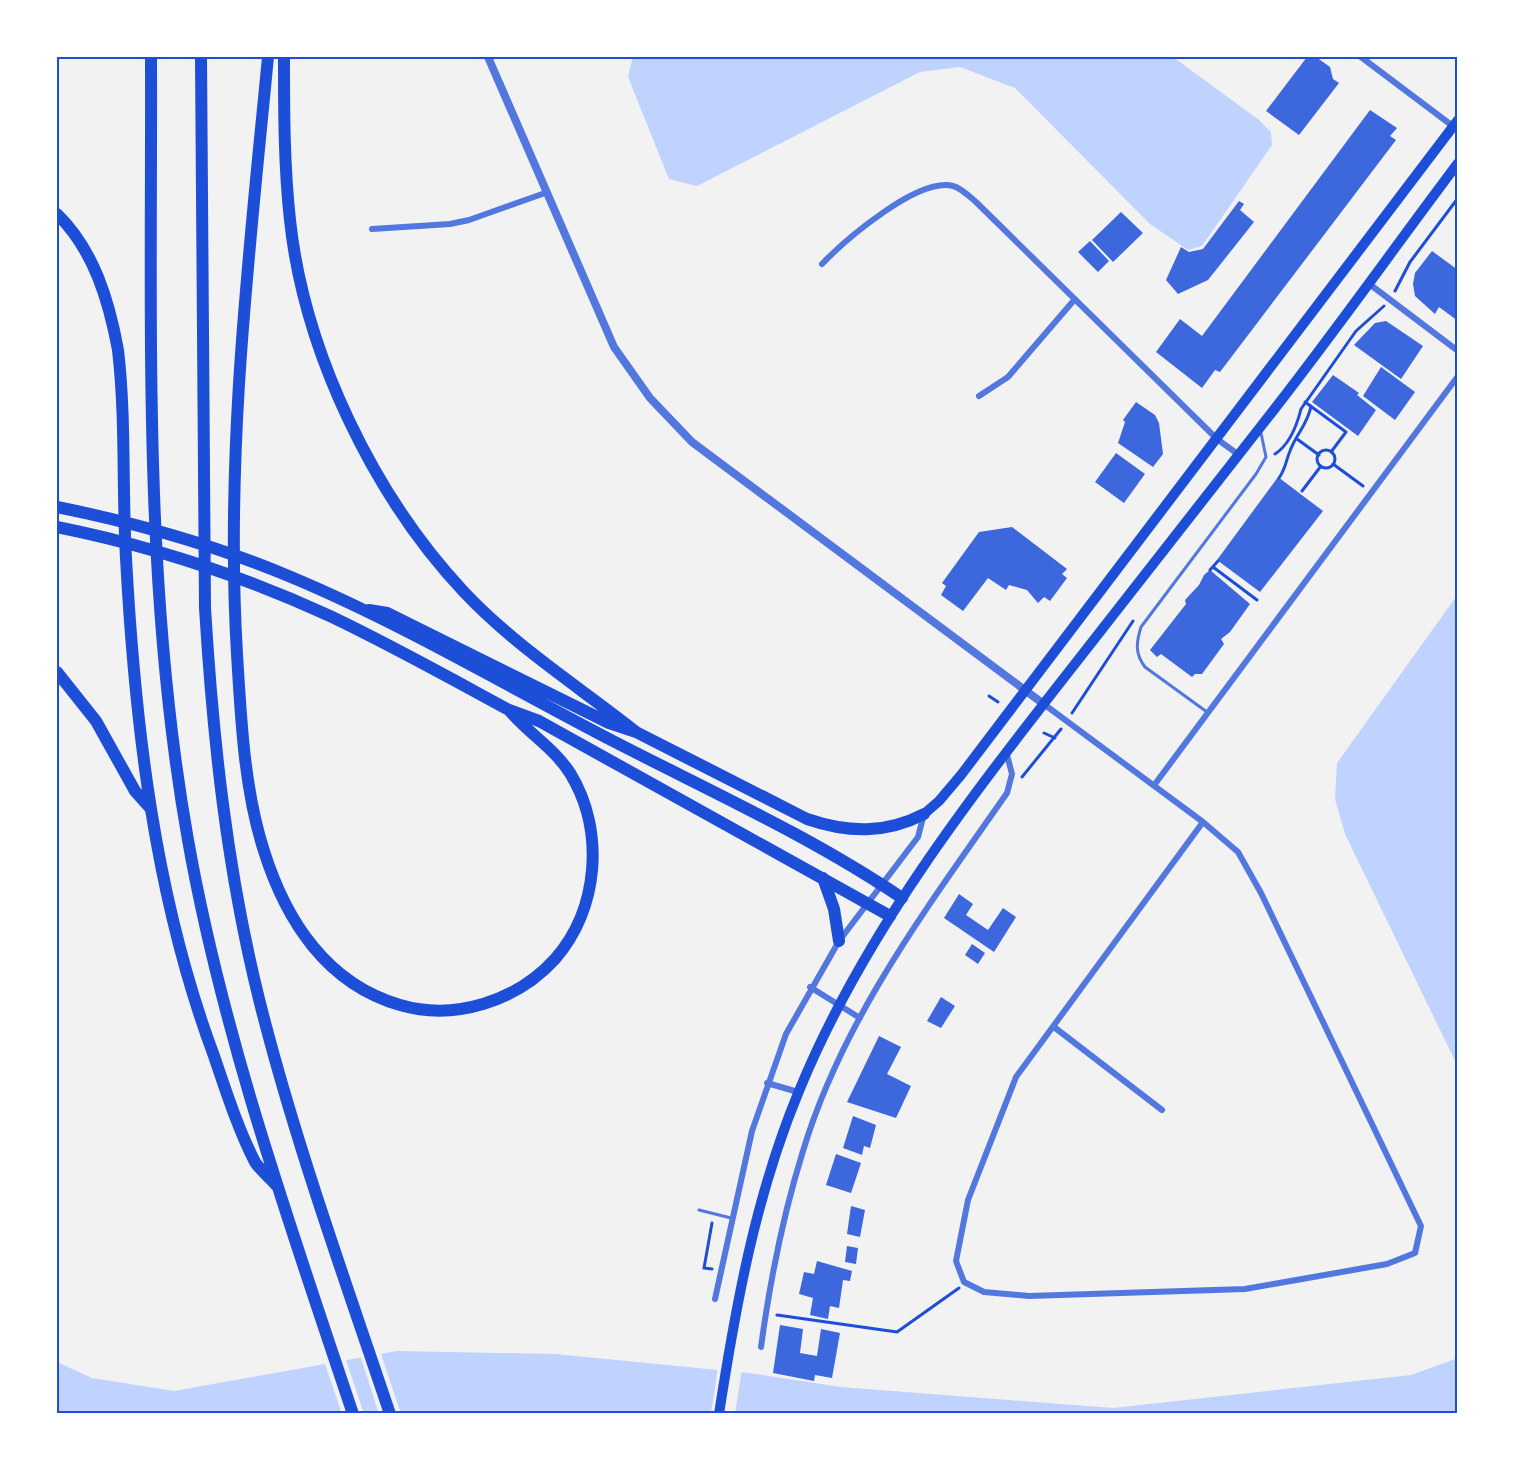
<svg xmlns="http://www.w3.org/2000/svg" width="1515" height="1471" font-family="'Crimson Pro',serif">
<rect width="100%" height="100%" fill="#f2f2f2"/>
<path fill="#bfd3fe" d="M633,57H1173L1259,120L1271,132L1272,145L1202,246L1188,250L1150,224L1015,88L960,67L920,72L697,186L669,179L628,77Z
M1458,594V1067L1345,834L1335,799L1337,763Z
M397,1351L555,1354L749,1373L841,1387L1113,1408L1411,1375L1458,1358V1414H57V1362L92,1378L174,1391Z"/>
<path fill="#f2f2f2" d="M380,1351L401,1414H379L360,1355Z
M345,1357L364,1414H342L324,1361Z
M718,1367L742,1369L735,1414H711Z"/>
<path fill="#3d67dc" d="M1307,57H1316L1330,67L1333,79L1339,83L1299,135L1266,111Z
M1370,110L1397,128L1390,136L1396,140L1220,372L1215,370L1202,388L1156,352L1180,319L1202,336Z
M1239,201L1244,204L1240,210L1254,222L1208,280L1178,294L1166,280L1181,247L1189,252L1203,249Z
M1121,212L1143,233L1113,262L1092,240Z
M1090,241L1109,261L1098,272L1078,252Z
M1432,251L1458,270V321L1439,307L1435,314L1415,296L1413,284L1415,273Z
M1386,321L1423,346L1401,379L1354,345L1375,323Z
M1381,367L1415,392L1395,420L1363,396Z
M1333,375L1359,393L1357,395L1376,410L1358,436L1312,402Z
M1136,402L1155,415L1159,423L1163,454L1153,467L1118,443L1125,422L1123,420Z
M1116,453L1145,474L1124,503L1095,482Z
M1278,477L1323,511L1260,592L1217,560Z
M1012,527L1067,569L1062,574L1067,578L1050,601L1044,597L1038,603L1027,590L1009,585L1006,590L988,578L963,611L941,595L946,586L942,583L979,532Z
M1210,570L1250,604L1230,632L1221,639L1224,644L1202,674H1195L1192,677L1161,654L1157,657L1150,650L1186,604L1185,600L1199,585L1204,575Z
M959,894L973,904L966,915L988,930L1003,908L1016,917L994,952L944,918Z
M972,944L985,953L978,964L965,955Z
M941,997L955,1006L941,1028L927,1021Z
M879,1036L901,1047L887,1074L911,1086L896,1118L847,1102Z
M853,1116L876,1125L870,1148L864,1146L862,1155L843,1148Z
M836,1154L861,1163L851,1193L826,1185Z
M851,1206L865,1210L860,1237L847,1234Z
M847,1246L858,1248L856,1264L845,1262Z
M817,1261L852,1271L850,1281L843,1280L839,1308L830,1306L828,1319L810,1315L813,1298L799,1294L804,1272L814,1274Z
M780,1325L803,1329L800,1353L817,1356L821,1329L840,1333L832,1378L815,1375L814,1381L773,1373Z"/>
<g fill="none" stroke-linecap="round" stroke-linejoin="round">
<path stroke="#1d4ed8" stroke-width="3" d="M1395,291L1410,262L1458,198
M1305,402L1346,432L1331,452
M1297,439L1319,455
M1317 459a9 9 0 1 1 18 0a9 9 0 1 1-18 0Z
M1275,454C1289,445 1297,425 1301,409L1356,331L1384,306
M1333,464L1363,486
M1279,478C1286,468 1286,460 1290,451C1296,434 1308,424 1311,406
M1302,491L1321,466
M1213,567L1257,600
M1210,570L1218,561
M989,696L998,702
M1072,713L1133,621
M1044,733L1055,738
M1022,777L1061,729
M712,1223L704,1268L712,1269
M777,1315L897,1332L959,1288"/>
<path stroke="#5277de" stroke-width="3" d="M1207,712L1145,667C1135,654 1136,643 1141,627L1256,474L1266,457L1261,433
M699,1210L731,1218"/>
<path stroke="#5277de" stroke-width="6" d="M1361,57L1458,130
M372,229L450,224L469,220L545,193
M822,264C845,240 918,177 953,186C961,188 969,196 976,202L1217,439L1239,455
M1368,283L1458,351
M979,396L1008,377L1075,299
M1045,705L1203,822L1016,1077L968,1200L956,1261L964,1282L984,1292L1029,1296L1245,1289L1387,1264L1415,1253L1421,1226L1261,893L1238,852L1203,822
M1155,784L1458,376
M810,987L860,1018
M1054,1027L1162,1110
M767,1083L798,1092
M715,1299L752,1131L786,1034L839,941L918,837L924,814
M761,1347C770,1281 783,1215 803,1151C843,1018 929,905 1007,793L1012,774L1007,755"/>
<path stroke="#5277de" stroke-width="8" d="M488,57L614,347L650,398L692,442L1045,705"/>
<path stroke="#1d4ed8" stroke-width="10" d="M924,814L939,801L961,775L1458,120
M719,1414C736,1304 756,1194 799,1091C869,920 990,773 1103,628C1155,562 1207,496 1258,430C1327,343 1391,252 1458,163"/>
<path stroke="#1d4ed8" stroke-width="12" d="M151,57C152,318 142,582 188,840C223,1037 290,1225 353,1414
M201,57L205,608C213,740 227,870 259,999C294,1139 344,1277 390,1414
M268,57C249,255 225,455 237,654C241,719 244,789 264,851C286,921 327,984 400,1005C455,1021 517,1001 555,959C599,909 605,830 570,773C554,748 528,733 509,710
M284,57C284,111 284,166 290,220C304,352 374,496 464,592C516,647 578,686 636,732
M57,214C94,250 109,301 118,350C126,419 122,489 126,558C135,726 155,898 214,1056C226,1091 238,1129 255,1162C260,1170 270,1178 276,1185
M57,507C137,523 215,545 291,577C401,623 507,686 613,741C710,791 812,837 902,898
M57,527C152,546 243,576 330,616C391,645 450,678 509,710L539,721L890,916
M369,610L387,613L609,723L636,732L807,819C848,833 886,834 924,814
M57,672L96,721L135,791L151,809
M823,878L834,909L839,941"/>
</g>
<rect width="1515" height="1471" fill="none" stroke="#ffffff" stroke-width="117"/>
<rect x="58" y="58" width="1398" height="1354" fill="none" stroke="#1d4ed8" stroke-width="2"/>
</svg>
